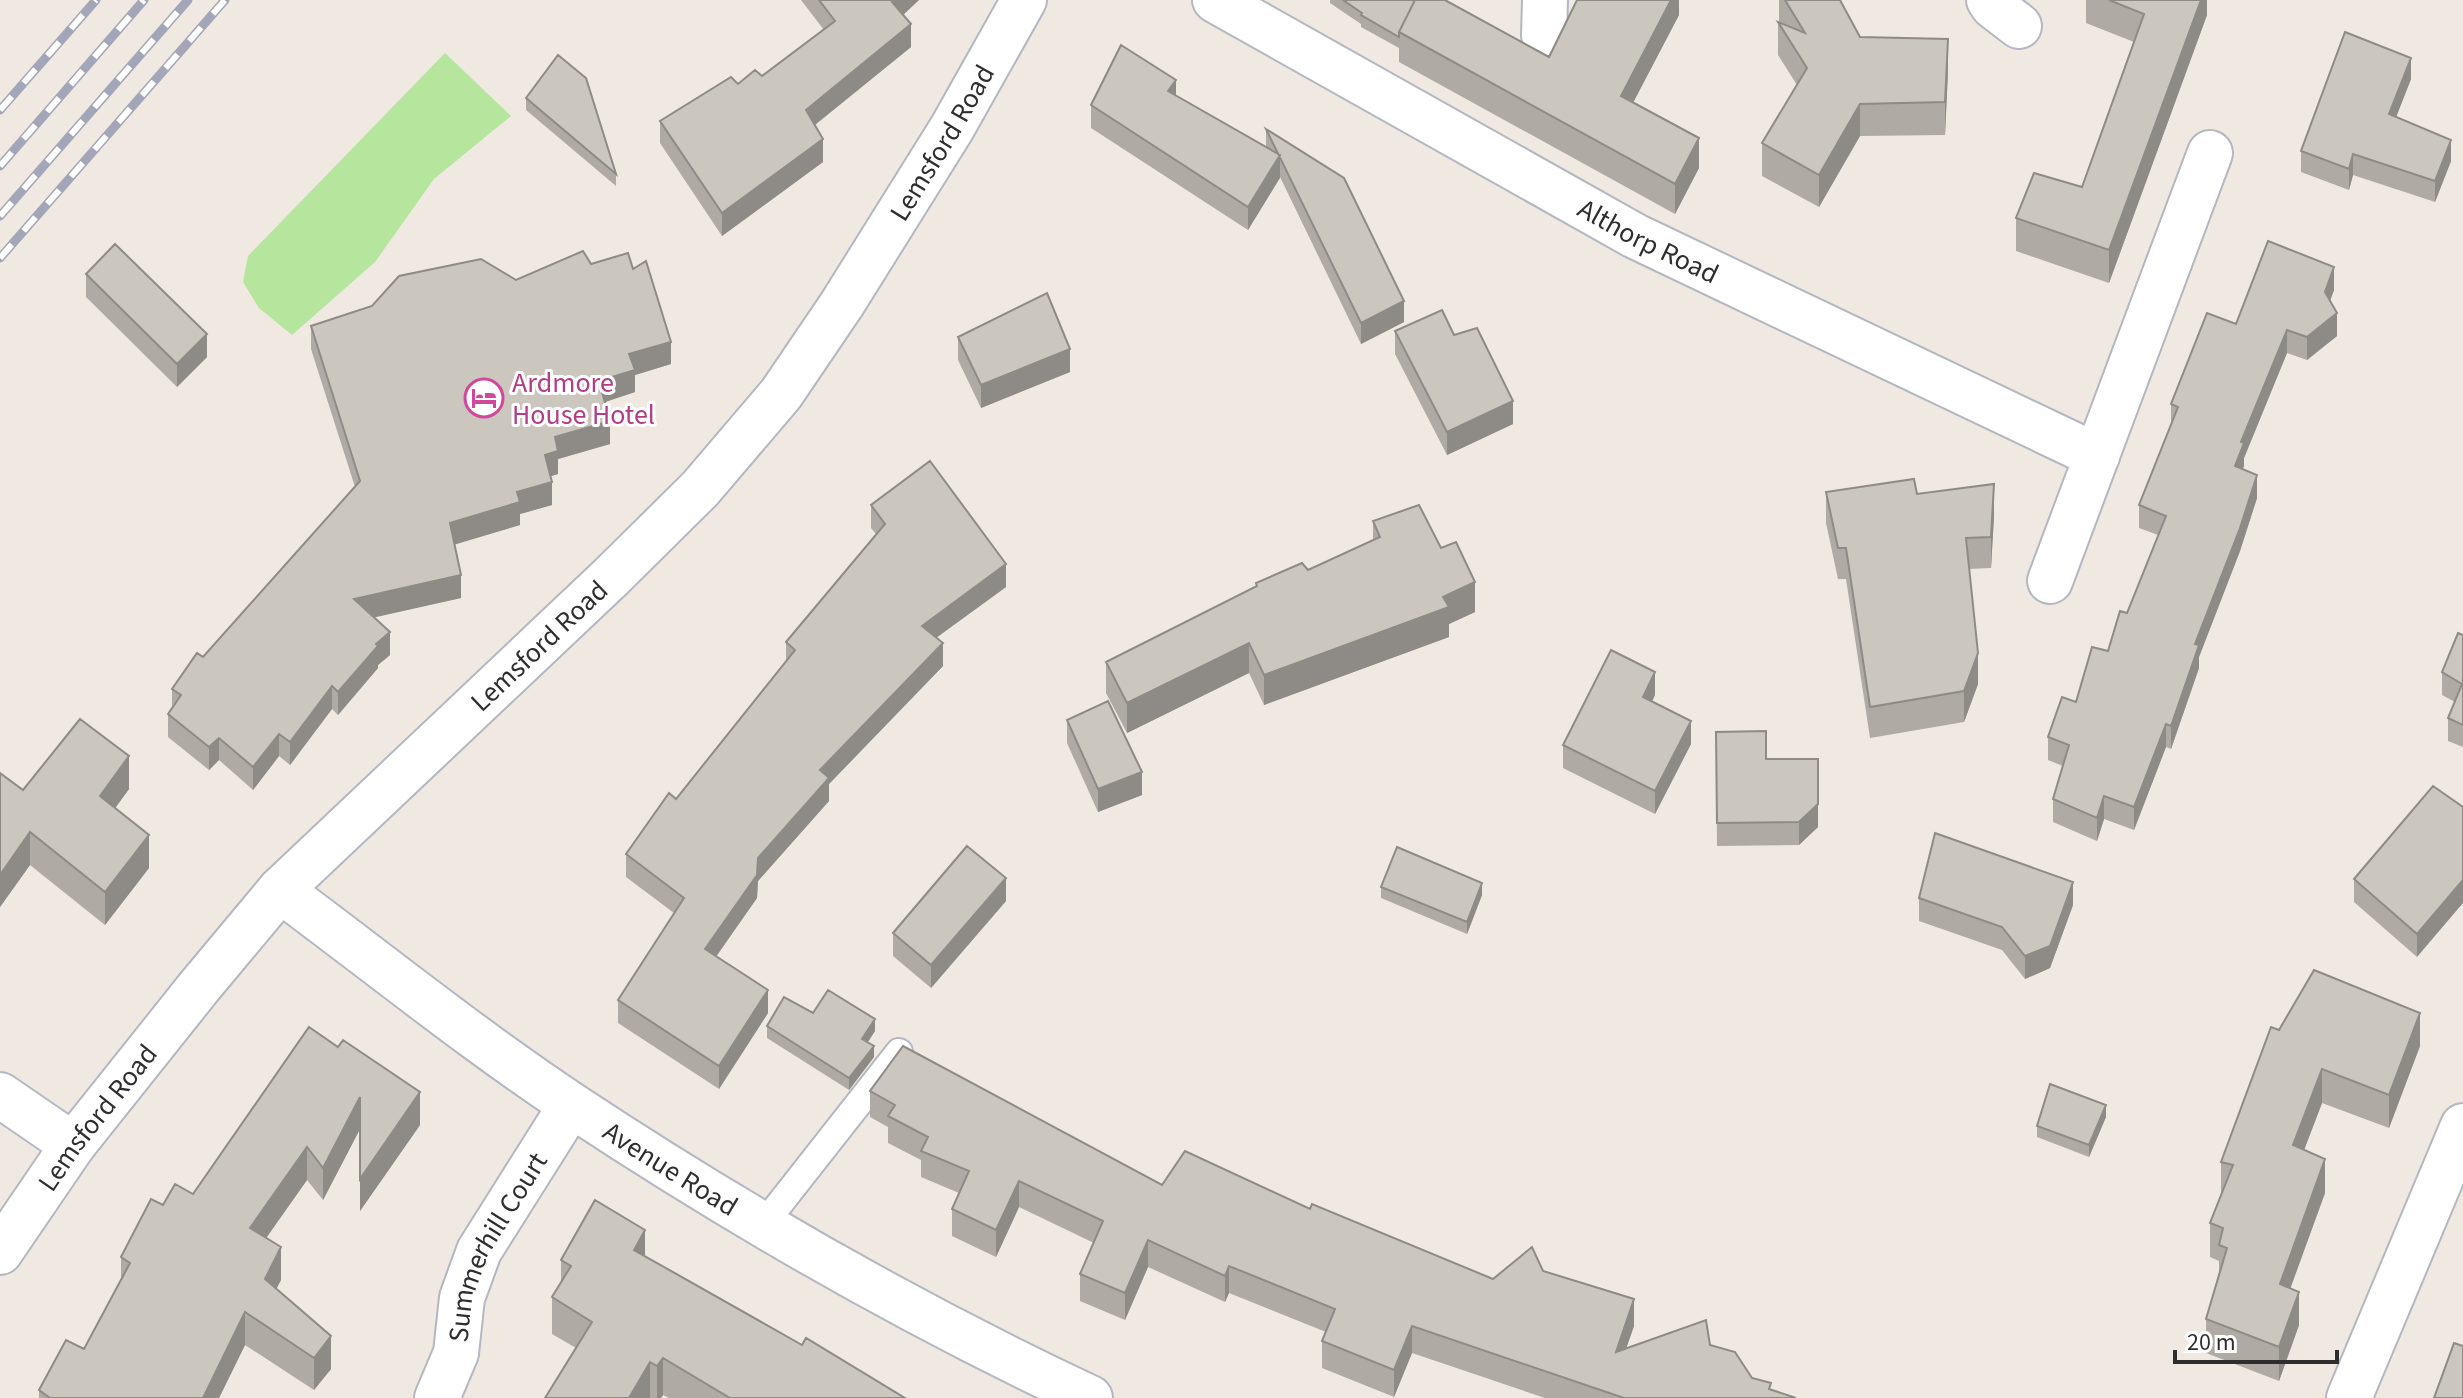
<svg xmlns="http://www.w3.org/2000/svg" width="2463" height="1398" font-family="'Source Sans 3',sans-serif">
<rect width="100%" height="100%" fill="#efe9e1"/>
<path fill="#b6e59e" d="M445,53L511,116L434,179L375,262L292,335L259,308L243,282L248,256Z"/>
<g fill="none" stroke-linecap="round" stroke-linejoin="round">
<g stroke="#b4b7c1" stroke-width="30">
<path id="service" d="M763,1225L899,1052"/>
</g>
<g stroke="#b4b7c1" stroke-width="48">
<g id="minor">
<path id="s1" d="M1215,0L1635,236L2097,456"/>
<path d="M1989,0L1993,6L2019,26"/>
<path d="M1544,35L1545,0"/>
<path d="M2050,581L2210,153"/>
<path id="s2" d="M280,890C377,962 472,1039 573,1106C738,1215 911,1314 1090,1398"/>
<path d="M0,1095L73,1145"/>
<path id="s3" d="M0,1252L73,1145L199,987L280,890L611,577L700,489L781,394L842,304L952,128L1024,0"/>
<path id="s4" d="M437,1398L456,1353L462,1298L479,1251L571,1105"/>
<path d="M2349,1398L2463,1126"/>
</g>
</g>
<use href="#service" stroke="#fff" stroke-width="26"/>
<use href="#minor" stroke="#fff" stroke-width="44"/>
<g stroke="#a3a6b8" stroke-width="9">
<path id="rail" d="M0,110L96,0
M0,166L144,0
M0,216L188,0
M0,258L225,0"/>
</g>
<use href="#rail" stroke="#fff" stroke-width="6" stroke-dasharray="18" stroke-linecap="butt"/>
</g>
<path fill="#afaba4" d="M801,0H919L903,15L911,47L815,125L823,162L722,236L660,143V121L738,84L762,76L824,30Z
M1330,0H1445L1549,57L1679,0V15L1633,102L1699,168L1675,214L1399,62V48L1361,27V24L1330,3Z
M1779,0H1785L1860,37L1948,71L1945,135L1860,136L1819,207L1762,176V143L1797,85L1778,55V22H1779Z
M2086,0H2207V15L2109,283L2016,251V218L2082,187L2134,42L2086,23Z
M2411,79L2396,117L2451,161L2435,202L2353,175L2349,190L2301,172V151Z
M1176,96L1266,147V129L1404,322L1361,344L1280,177L1248,230L1091,128V105Z
M526,98L616,174V186L526,110Z
M591,264L633,269L671,364L635,375V392L605,402L610,444L558,459V474L551,476L552,505L520,514V525L454,544L461,598L374,617L390,655L378,665V668L338,715L332,709L290,765L279,756L253,790L219,760L209,770L168,737V714L172,709V689L203,657L355,487L311,349V326Z
M86,274L207,357L177,387L86,297Z
M2334,290L2330,301L2337,336L2307,360L2287,353L2244,458L2243,470L2257,498L2240,551L2199,657V668L2171,749L2166,747L2134,830L2104,819L2097,841L2053,822V799L2063,766L2048,760V737L2076,702L2108,651L2127,613L2158,535L2139,528V505L2171,424V404L2236,324Z
M1395,331L1454,335L1513,424L1447,455L1395,354Z
M958,337L1070,372L981,408L958,360Z
M1826,492L1917,494L1994,516L1991,568L1969,569L1978,684L1964,722L1870,738L1846,579H1838L1826,523Z
M871,505L1006,587L936,638L943,666L829,784V801L758,881L757,898L716,957L768,1013L719,1089L618,1023V1000L674,913L626,877V854L676,799L786,661V642L876,534L871,528Z
M1373,521L1441,548L1475,612L1449,624V637L1264,705L1249,673L1127,733L1106,693V662L1256,587V583L1308,570L1373,540Z
M2463,635V747L2448,741V718L2455,702L2442,695V672Z
M1655,695L1652,702L1691,744L1655,814L1563,768V745Z
M1067,720L1142,795L1098,812L1067,743Z
M1716,732L1766,759L1818,827L1799,845L1717,846Z
M0,773L23,790L129,789L115,808L149,868L105,925L30,865L0,907Z
M2433,786L2417,957L2354,902V879Z
M1381,887L1482,895L1467,934L1381,898Z
M1919,898L2073,905L2050,968L2025,979L2002,950L1919,921Z
M1006,901L931,988L893,956V933Z
M813,1013L875,1031L868,1042L874,1057L849,1090L767,1038V1026Z
M309,1027L420,1125L360,1211V1129L323,1200L307,1180L266,1238L281,1280L276,1289L331,1369L314,1390L245,1345L219,1398H39V1390L84,1349L121,1280V1257L163,1205L193,1194Z
M2279,1030L2420,1046L2389,1128L2322,1103L2304,1150L2325,1193L2290,1288L2299,1325L2279,1381L2206,1353V1319L2219,1273V1261L2210,1257V1223L2221,1196V1162Z
M870,1091L1162,1185L1310,1209L1493,1279L1543,1271L1634,1326L1626,1348L1710,1345L1752,1378L1771,1390L1796,1398H1545L1412,1353L1394,1397L1322,1368V1341L1326,1332L1229,1293L1225,1302L1148,1267L1125,1320L1080,1301V1274L1094,1243L1019,1207L996,1257L952,1236V1209L959,1193L921,1177V1160L888,1143V1127L870,1117Z
M2106,1117L2089,1157L2037,1137V1126Z
M645,1256L802,1345L905,1398H669L663,1395L661,1398H545L576,1348L552,1334V1297L561,1282V1260Z"/>
<path fill="#8e8b86" d="M895,0H919L892,25V2Z
M1671,0H1679V15L1621,126V96Z
M2201,0H2207V15L2109,283V250Z
M911,24V47L806,132V110Z
M1948,39V71L1945,135V102Z
M2411,58V79L2389,135V114Z
M1176,80V103L1168,91Z
M1860,104V136L1819,207V175Z
M1699,138V168L1675,214V184Z
M823,139V162L722,236V213Z
M2451,140V161L2435,202V181Z
M2353,154V175L2349,190V169Z
M1280,155V178L1248,230V207Z
M2334,267V290L2325,314V292Z
M1404,301V322L1361,344V323Z
M2337,313V336L2307,360V337Z
M2287,330V353L2244,458V466L2235,489V466L2241,442Z
M207,334V357L177,387V364Z
M671,342V364L635,375V392L599,404V381L629,354Z
M1070,349V372L981,408V385Z
M1513,401V424L1447,455V432Z
M610,421V444L558,459V474L545,478V455L555,437Z
M2257,475V498L2240,551L2199,657V668L2171,749V726L2195,644Z
M552,482V505L520,514V525L450,546V523L517,492Z
M1994,484V516L1991,568V537Z
M1006,564V587L922,648V626Z
M461,575V598L354,622V599Z
M1475,582V612L1449,624V637L1264,705V675Z
M390,632V655L378,665V668L338,715V692L376,644Z
M943,643V666L829,784V801L758,881L757,898L705,972V949L758,858L820,770Z
M1249,643V673L1127,733V703Z
M1978,653V684L1964,722V691Z
M1655,672V695L1643,720V697Z
M332,686V709L290,765V742Z
M1691,721V744L1655,814V791Z
M2166,724V747L2134,830V807Z
M279,734V756L253,790V767Z
M219,738V760L209,770V747Z
M129,756V789L100,829V796Z
M1142,772V795L1098,812V789Z
M2104,796V819L2097,841V818Z
M1818,804V827L1799,845V822Z
M30,832V865L0,907V875Z
M149,835V868L105,925V892Z
M1006,878V901L931,988V965Z
M2463,880V903L2417,957V934Z
M2073,882V905L2050,968L2025,979V956Z
M1482,883V895L1467,934V922Z
M768,990V1013L719,1089V1066Z
M2420,1013V1046L2389,1128V1095Z
M875,1019V1031L862,1051V1039Z
M874,1046V1057L849,1090V1078Z
M2322,1069V1103L2293,1179V1145Z
M420,1092V1125L360,1211V1179Z
M360,1097V1129L323,1200V1168Z
M2106,1105V1117L2089,1157V1145Z
M307,1147V1180L250,1261V1228Z
M2325,1159V1193L2280,1317V1284Z
M1019,1181V1207L996,1257V1230Z
M645,1230V1266L634,1250Z
M1148,1240V1267L1125,1320V1293Z
M281,1247V1280L265,1311V1279Z
M1229,1266V1293L1225,1302V1276Z
M2299,1292V1325L2279,1381V1347Z
M1634,1299V1326L1616,1378V1352Z
M245,1312V1345L219,1398H203Z
M1412,1326V1353L1394,1397V1370Z
M331,1336V1369L314,1390V1358Z
M663,1358V1395L661,1398H657V1366Z
M650,1362V1398H629Z"/>
<path fill="#cbc7bf" stroke="#8e8b86" stroke-width="2" d="M819,0H895L892,2L911,24L806,110L823,139L722,213L660,121L731,77L738,84L755,70L762,76L835,21Z
M1343,0H1415L1399,32V37L1361,15L1362,13Z
M1415,0H1445L1549,57L1577,0H1671L1621,96L1699,138L1675,184L1399,32Z
M1785,0H1840L1860,37L1948,39L1945,102L1860,104L1819,175L1762,143L1807,68L1778,22L1805,33Z
M2109,0H2201L2109,250L2016,218L2034,173L2082,187L2144,14Z
M2345,32L2411,58L2389,114L2451,140L2435,181L2353,154L2349,169L2301,151Z
M1121,45L1176,80L1168,91L1280,155L1248,207L1091,105Z
M558,55L586,78L616,174L526,98Z
M1266,129L1344,178L1404,301L1361,323Z
M2268,241L2334,267L2325,292L2337,313L2307,337L2287,330L2241,442L2244,443L2235,466L2257,475L2240,528L2195,644L2199,645L2171,726L2166,724L2134,807L2104,796L2097,818L2053,799L2069,745L2048,737L2062,697L2076,702L2092,647L2108,651L2120,611L2127,613L2166,516L2139,505L2178,407L2171,404L2207,313L2236,324Z
M115,244L207,334L177,364L86,274Z
M583,251L591,264L628,253L633,269L646,261L671,342L629,354L635,370L599,381L610,421L555,437L558,451L545,455L552,482L517,492L520,502L450,523L461,575L354,599L390,632L376,644L378,646L338,692L332,686L290,742L279,734L253,767L219,738L209,747L168,714L181,695L172,689L197,653L203,657L360,481L311,326L372,306L399,276L481,259L516,280Z
M1047,293L1070,349L981,385L958,337Z
M1442,310L1454,335L1477,328L1513,401L1447,432L1395,331Z
M930,461L1006,564L922,626L943,643L820,770L829,778L758,858L757,875L705,949L768,990L719,1066L618,1000L684,898L626,854L669,793L676,799L795,650L786,642L885,524L871,505Z
M1914,479L1917,494L1994,484L1991,537L1966,538L1978,653L1964,691L1870,707L1846,548H1838L1826,492Z
M1419,505L1441,548L1456,542L1475,582L1443,597L1449,607L1264,675L1249,643L1127,703L1106,662L1257,586L1256,583L1302,563L1308,570L1380,537L1373,521Z
M2458,633L2463,635V725L2448,718L2462,684L2442,672Z
M1611,650L1655,672L1643,697L1691,721L1655,791L1563,745Z
M1108,701L1142,772L1098,789L1067,720Z
M80,719L129,756L100,796L149,835L105,892L30,832L0,875V773L23,790Z
M1766,731V759H1818V804L1799,822L1717,823L1716,732Z
M2433,786L2463,807V880L2417,934L2354,879Z
M1935,833L2073,882L2050,946L2025,956L2002,927L1919,898Z
M967,846L1006,878L931,965L893,933Z
M1397,847L1482,883L1467,922L1381,887Z
M2314,970L2420,1013L2389,1095L2322,1069L2293,1145L2325,1159L2280,1284L2299,1292L2279,1347L2206,1319L2227,1248L2219,1245L2223,1228L2210,1223L2233,1165L2221,1162L2271,1027L2279,1030Z
M828,990L875,1019L862,1039L874,1046L849,1078L767,1026L784,997L813,1013Z
M309,1027L338,1047L343,1040L420,1092L360,1179V1097L323,1168L307,1147L250,1228L281,1247L265,1279L331,1336L314,1358L245,1312L203,1398H50L39,1390L66,1340L84,1349L130,1263L121,1257L151,1199L163,1205L175,1184L193,1194Z
M903,1046L1162,1185L1185,1151L1310,1209L1312,1204L1493,1279L1532,1247L1543,1271L1634,1299L1616,1352L1706,1320L1710,1345L1735,1352L1752,1378L1771,1383L1769,1389L1796,1398H1624L1412,1326L1394,1370L1322,1341L1335,1309L1229,1266L1225,1276L1148,1240L1125,1293L1080,1274L1103,1221L1019,1181L996,1230L952,1209L969,1171L921,1151L928,1137L888,1116L895,1105L870,1091Z
M2050,1084L2106,1105L2089,1145L2037,1126Z
M595,1200L645,1230L634,1250L802,1345L806,1338L905,1398H730L663,1358L657,1366L650,1362L629,1398H545L592,1322L552,1297L571,1266L561,1260Z
M2454,1343L2463,1346V1398H2434Z"/>
<defs>
<g id="hotel-ring" transform="scale(2)"><circle r="9.5" fill="#fff" stroke="#d1479c" stroke-width="1.5"/><path d="M-6-4.5h1.5V1H6V5H4.5V3h-9V5H-6ZM-4 0a1.8 1.8 0 1 1 3.6 0ZM.5 0V-2.5h3Q6-2.5 6 0Z" fill="#d1479c"/></g>
</defs>
<g fill-rule="evenodd">
<use href="#hotel-ring" x="484" y="398"/>
</g>
<g text-anchor="middle" stroke-width="6" stroke-linejoin="round" paint-order="stroke">
<g font-size="28" fill="#2e2e2e" stroke="#fff">
<text dy="10" stroke="none"><textPath href="#s3" startOffset="1462">Lemsford Road</textPath></text>
<text dy="10" stroke="none"><textPath href="#s1" startOffset="496">Althorp Road</textPath></text>
<text dy="10" stroke="none"><textPath href="#s3" startOffset="814">Lemsford Road</textPath></text>
<text dy="10" stroke="none"><textPath href="#s3" startOffset="166">Lemsford Road</textPath></text>
<text dy="10" stroke="none"><textPath href="#s2" startOffset="480">Avenue Road</textPath></text>
<text dy="10" stroke="none"><textPath href="#s4" startOffset="164">Summerhill Court</textPath></text>
</g>
<g font-size="28" fill="#b23c85" stroke="#fff" text-anchor="start">
<text x="512" y="392">Ardmore<tspan x="512" dy="32">House Hotel</tspan></text>
</g>
</g>
<path d="M2175 1350v12h162v-12" fill="none" stroke="#2e2e2e" stroke-width="4"/>
<text x="2187" y="1350" font-size="24" fill="#2e2e2e" stroke="#ffffff" stroke-width="6" paint-order="stroke">20 m</text>
</svg>
